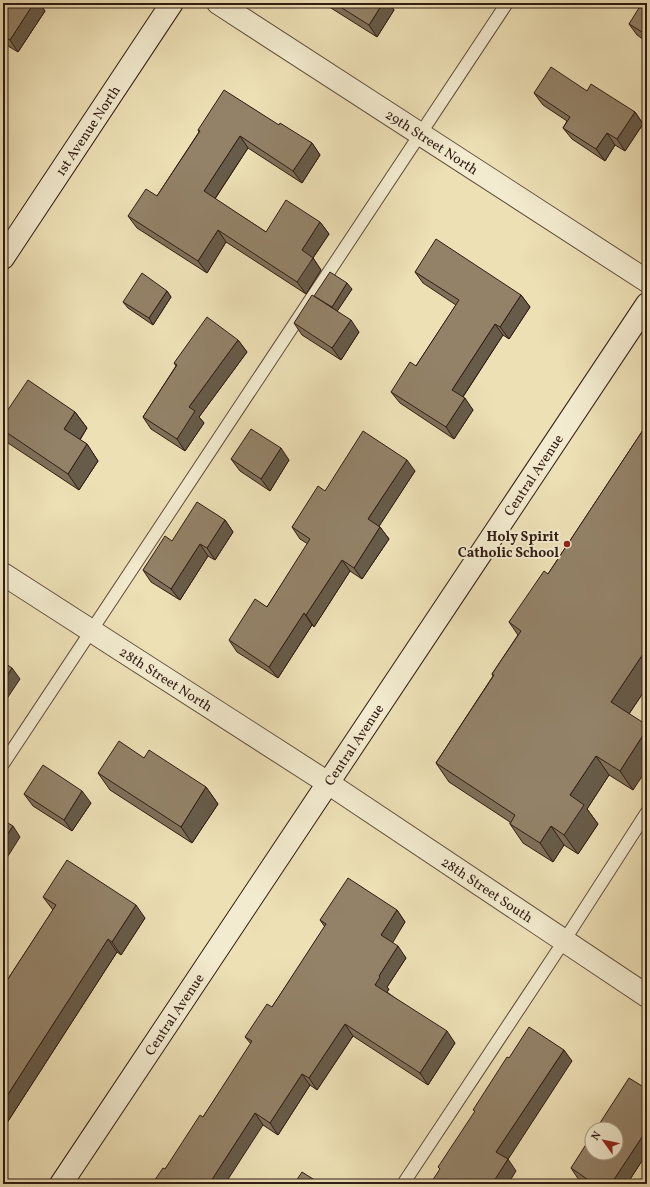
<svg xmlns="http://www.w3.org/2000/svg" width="650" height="1187" font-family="Vollkorn,serif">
<rect width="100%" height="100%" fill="#ede0b5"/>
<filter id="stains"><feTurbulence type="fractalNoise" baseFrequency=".005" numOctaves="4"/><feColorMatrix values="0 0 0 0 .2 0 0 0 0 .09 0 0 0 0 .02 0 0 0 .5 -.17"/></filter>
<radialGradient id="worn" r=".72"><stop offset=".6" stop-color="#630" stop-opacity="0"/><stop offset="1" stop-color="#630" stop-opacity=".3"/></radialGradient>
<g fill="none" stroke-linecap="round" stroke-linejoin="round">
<g stroke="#604d3c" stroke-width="14">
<path id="lane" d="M3,764L507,3
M403,1184L564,941L647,812"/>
</g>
<g stroke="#604d3c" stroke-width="24">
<g id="street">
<path id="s1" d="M218,3L647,281"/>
<path id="s2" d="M3,574L328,783L647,996"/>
</g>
</g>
<g stroke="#311c14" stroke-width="24">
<g id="secondary">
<path id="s3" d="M3,258L172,3"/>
<path id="s4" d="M61,1184L647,304"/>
</g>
</g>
<use href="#lane" stroke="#f3ebcf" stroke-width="12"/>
<use href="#street" stroke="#f3ebcf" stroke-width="22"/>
<use href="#secondary" stroke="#f3ebcf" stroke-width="22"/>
</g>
<path fill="#7e7059" stroke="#311c14" d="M3,3H39L45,11L18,52L3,43Z
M323,3H389L394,10L377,37Z
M647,3V42L637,35L629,24Z
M587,91L635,112L643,124L625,151L615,145L605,161L572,139L563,128L567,121L543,105L534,93Z
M279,125L312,143L320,155L302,183L248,148L215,199L266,232L320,222L329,234L313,258L321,270L306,294L226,242L207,273L137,228L128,216L157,196L199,132L198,130Z
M415,272L521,295L530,307L509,339L503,335L463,397L473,410L454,439L400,403L391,392L416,366L456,305L423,283Z
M352,289L337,311L359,332L341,360L302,335L294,323Z
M167,291L171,297L153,325L128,308L123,302Z
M238,340L247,352L199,417L204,423L185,451L151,429L143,417L176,366L174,363Z
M75,412L87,428L80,440L87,444L98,461L79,490L8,443L3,435V417Z
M647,424V687L629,714L633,790L609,775L587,809L598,824L578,854L564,845L553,862L523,843L510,824V822L449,782L436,763L493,676L492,674L518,635L509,622L548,574Z
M231,459L289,460L270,491L240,471Z
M415,471L379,526L389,539L362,579L350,571L314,627L312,625L278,678L237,652L229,640L267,607L308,544L300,539L292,527L325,491Z
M225,520L233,532L215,560L208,556L180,600L151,582L143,570L172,541Z
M144,758L206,787L218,804L192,843L110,790L98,773Z
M24,794L91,803L72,831L33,806Z
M43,897L145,918L121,955L117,952L3,1129L6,982L53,910Z
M397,910L405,922L392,942L406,958L387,987L389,989L387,992L455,1043L428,1085L353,1036L317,1090L310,1085L278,1135L263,1125L165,1169L203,1117L251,1044L245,1037L272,1007L325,927L320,920Z
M647,1089V1153L627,1184L584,1183L579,1180L571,1168Z"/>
<path fill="#675b49" stroke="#311c14" d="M34,3H39L45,11L18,52L10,40Z
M383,3H389L394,10L377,37L369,25Z
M635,112L643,124L625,151L617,139Z
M607,133L615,145L605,161L596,149Z
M240,136L248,148L212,203L204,191Z
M312,143L320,155L302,183L293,171Z
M320,222L329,234L310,262L313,258L321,270L306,294L297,282L302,250Z
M218,230L226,242L207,273L198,261Z
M347,283L352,289L336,313L332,307Z
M167,291L171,297L153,325L149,318Z
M521,295L530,307L509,339L500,327Z
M351,320L359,332L341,360L332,348Z
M495,324L503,335L460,401L452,390Z
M238,340L247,352L199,417L204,423L185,451L177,439L189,407Z
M465,398L473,410L454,439L446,427Z
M75,412L87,428L76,446L64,429Z
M87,444L98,461L79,490L68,474Z
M281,448L289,460L270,491L261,479Z
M407,460L415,471L376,531L368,519Z
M225,520L233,532L215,560L207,548Z
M380,527L389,539L362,579L354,568Z
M200,544L208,556L180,600L171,589Z
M342,560L350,571L314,627L306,615Z
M304,613L312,625L278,678L269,667Z
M647,648V687L624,721L611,702Z
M12,668L20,679L4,703L3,701V682Z
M647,729V769L633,790L620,771Z
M596,756L609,775L587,809L598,824L578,854L564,835L570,795Z
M206,787L218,804L192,843L181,827Z
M82,791L91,803L72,831L64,820Z
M13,826L20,837L3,864V841Z
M551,826L564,845L553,862L540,843Z
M136,905L145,918L121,955L112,942Z
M397,910L405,922L390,947L381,935Z
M108,939L117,952L3,1129V1102Z
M398,946L406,958L387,987L389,989L384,997L375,985L379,976Z
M345,1024L353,1036L317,1090L309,1078Z
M447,1031L455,1043L428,1085L420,1073Z
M564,1050L572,1061L505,1164L496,1152Z
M302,1074L310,1085L278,1135L270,1123Z
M255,1113L263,1125L225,1184H209Z
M644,1134L647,1139V1153L627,1184H611Z
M508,1159L516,1171L508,1184H492Z"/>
<path fill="#938268" stroke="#311c14" d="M3,3H34L10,40L3,36Z
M334,3H383L369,25Z
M642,3H647V35L629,24Z
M551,67L587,91L591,84L635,112L617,139L607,133L596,149L563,128L570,117L534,93Z
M224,90L279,125L280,123L312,143L293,171L240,136L204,191L266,232L286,200L320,222L302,250L313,258L297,282L218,230L198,261L128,216L146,189L157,196L200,131L198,130Z
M436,239L521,295L500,327L495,324L452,390L465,398L446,427L391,392L410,362L416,366L459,300L415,272Z
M330,272L347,283L332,307L314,296Z
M142,273L167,291L149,318L123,302Z
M312,295L351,320L332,348L294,323Z
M207,317L238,340L189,407L195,411L177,439L143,417L177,365L174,363Z
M28,380L75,412L64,429L87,444L68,474L3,430V417Z
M647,424V648L611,702L647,725V729L620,771L596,756L570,795L584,805L564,835L551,826L540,843L510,824L515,815L436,763L494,675L492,674L521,631L509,622L544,571L548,574Z
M251,429L281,448L261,479L231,459Z
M363,431L407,460L368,519L380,527L354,568L342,560L306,615L304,613L269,667L229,640L255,599L267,607L310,539L292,527L318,486L325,491Z
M197,502L225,520L207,548L200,544L171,589L143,570L165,536L172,541Z
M3,662L12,668L3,682Z
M119,741L144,758L149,750L206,787L181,827L98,773Z
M43,765L82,791L64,820L24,794Z
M3,820L13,826L3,841Z
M67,860L136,905L112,942L108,939L3,1102V981L4,980L6,982L56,905L43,897Z
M348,878L397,910L381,935L398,946L379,976L380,977L375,985L447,1031L420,1073L345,1024L309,1078L302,1074L270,1123L255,1113L209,1184H152L163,1168L165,1169L200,1115L203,1117L252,1041L245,1037L267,1004L272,1007L326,924L320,920Z
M529,1027L564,1050L496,1152L508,1159L492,1184H430L440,1169L438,1167L475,1111L473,1110L507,1057L509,1058Z
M629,1078L647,1089V1136L644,1134L611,1184H583L587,1179L571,1168L592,1135V1153H616V1129H596Z
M302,1172L321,1184H294Z"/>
<circle fill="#8f2418" stroke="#f3ebcf" stroke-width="1.5" cx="567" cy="544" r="4"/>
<g text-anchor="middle" stroke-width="4" stroke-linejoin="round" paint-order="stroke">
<g font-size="14" fill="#311c14" stroke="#f3ebcf">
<text dy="5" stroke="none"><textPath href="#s3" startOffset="153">1st Avenue North</textPath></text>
<text dy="5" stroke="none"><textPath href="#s1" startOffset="255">29th Street North</textPath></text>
<text dy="5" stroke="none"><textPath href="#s4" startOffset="852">Central Avenue</textPath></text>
<text dy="5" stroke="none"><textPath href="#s2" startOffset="194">28th Street North</textPath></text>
<text dy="5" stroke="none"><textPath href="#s4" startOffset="528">Central Avenue</textPath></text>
<text dy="5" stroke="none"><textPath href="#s2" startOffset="578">28th Street South</textPath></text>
<text dy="5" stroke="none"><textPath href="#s4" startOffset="204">Central Avenue</textPath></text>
</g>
<g font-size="14" font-weight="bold" fill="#311c14" stroke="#f3ebcf" text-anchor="end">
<text x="559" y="541">Holy Spirit<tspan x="559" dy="16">Catholic School</tspan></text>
</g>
</g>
<rect width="650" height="1187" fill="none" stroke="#ede0b5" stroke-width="16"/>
<rect x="4" y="4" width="642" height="1179" fill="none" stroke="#311c14" stroke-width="2"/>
<rect x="8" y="8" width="634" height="1171" fill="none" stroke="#311c14"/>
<g transform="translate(604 1141) rotate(303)"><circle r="19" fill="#f3ebcf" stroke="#a59884"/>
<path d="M0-3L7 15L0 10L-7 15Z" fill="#8f2418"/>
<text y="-6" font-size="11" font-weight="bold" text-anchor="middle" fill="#311c14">N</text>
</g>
<rect width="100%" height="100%" filter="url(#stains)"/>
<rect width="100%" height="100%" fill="url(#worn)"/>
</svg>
